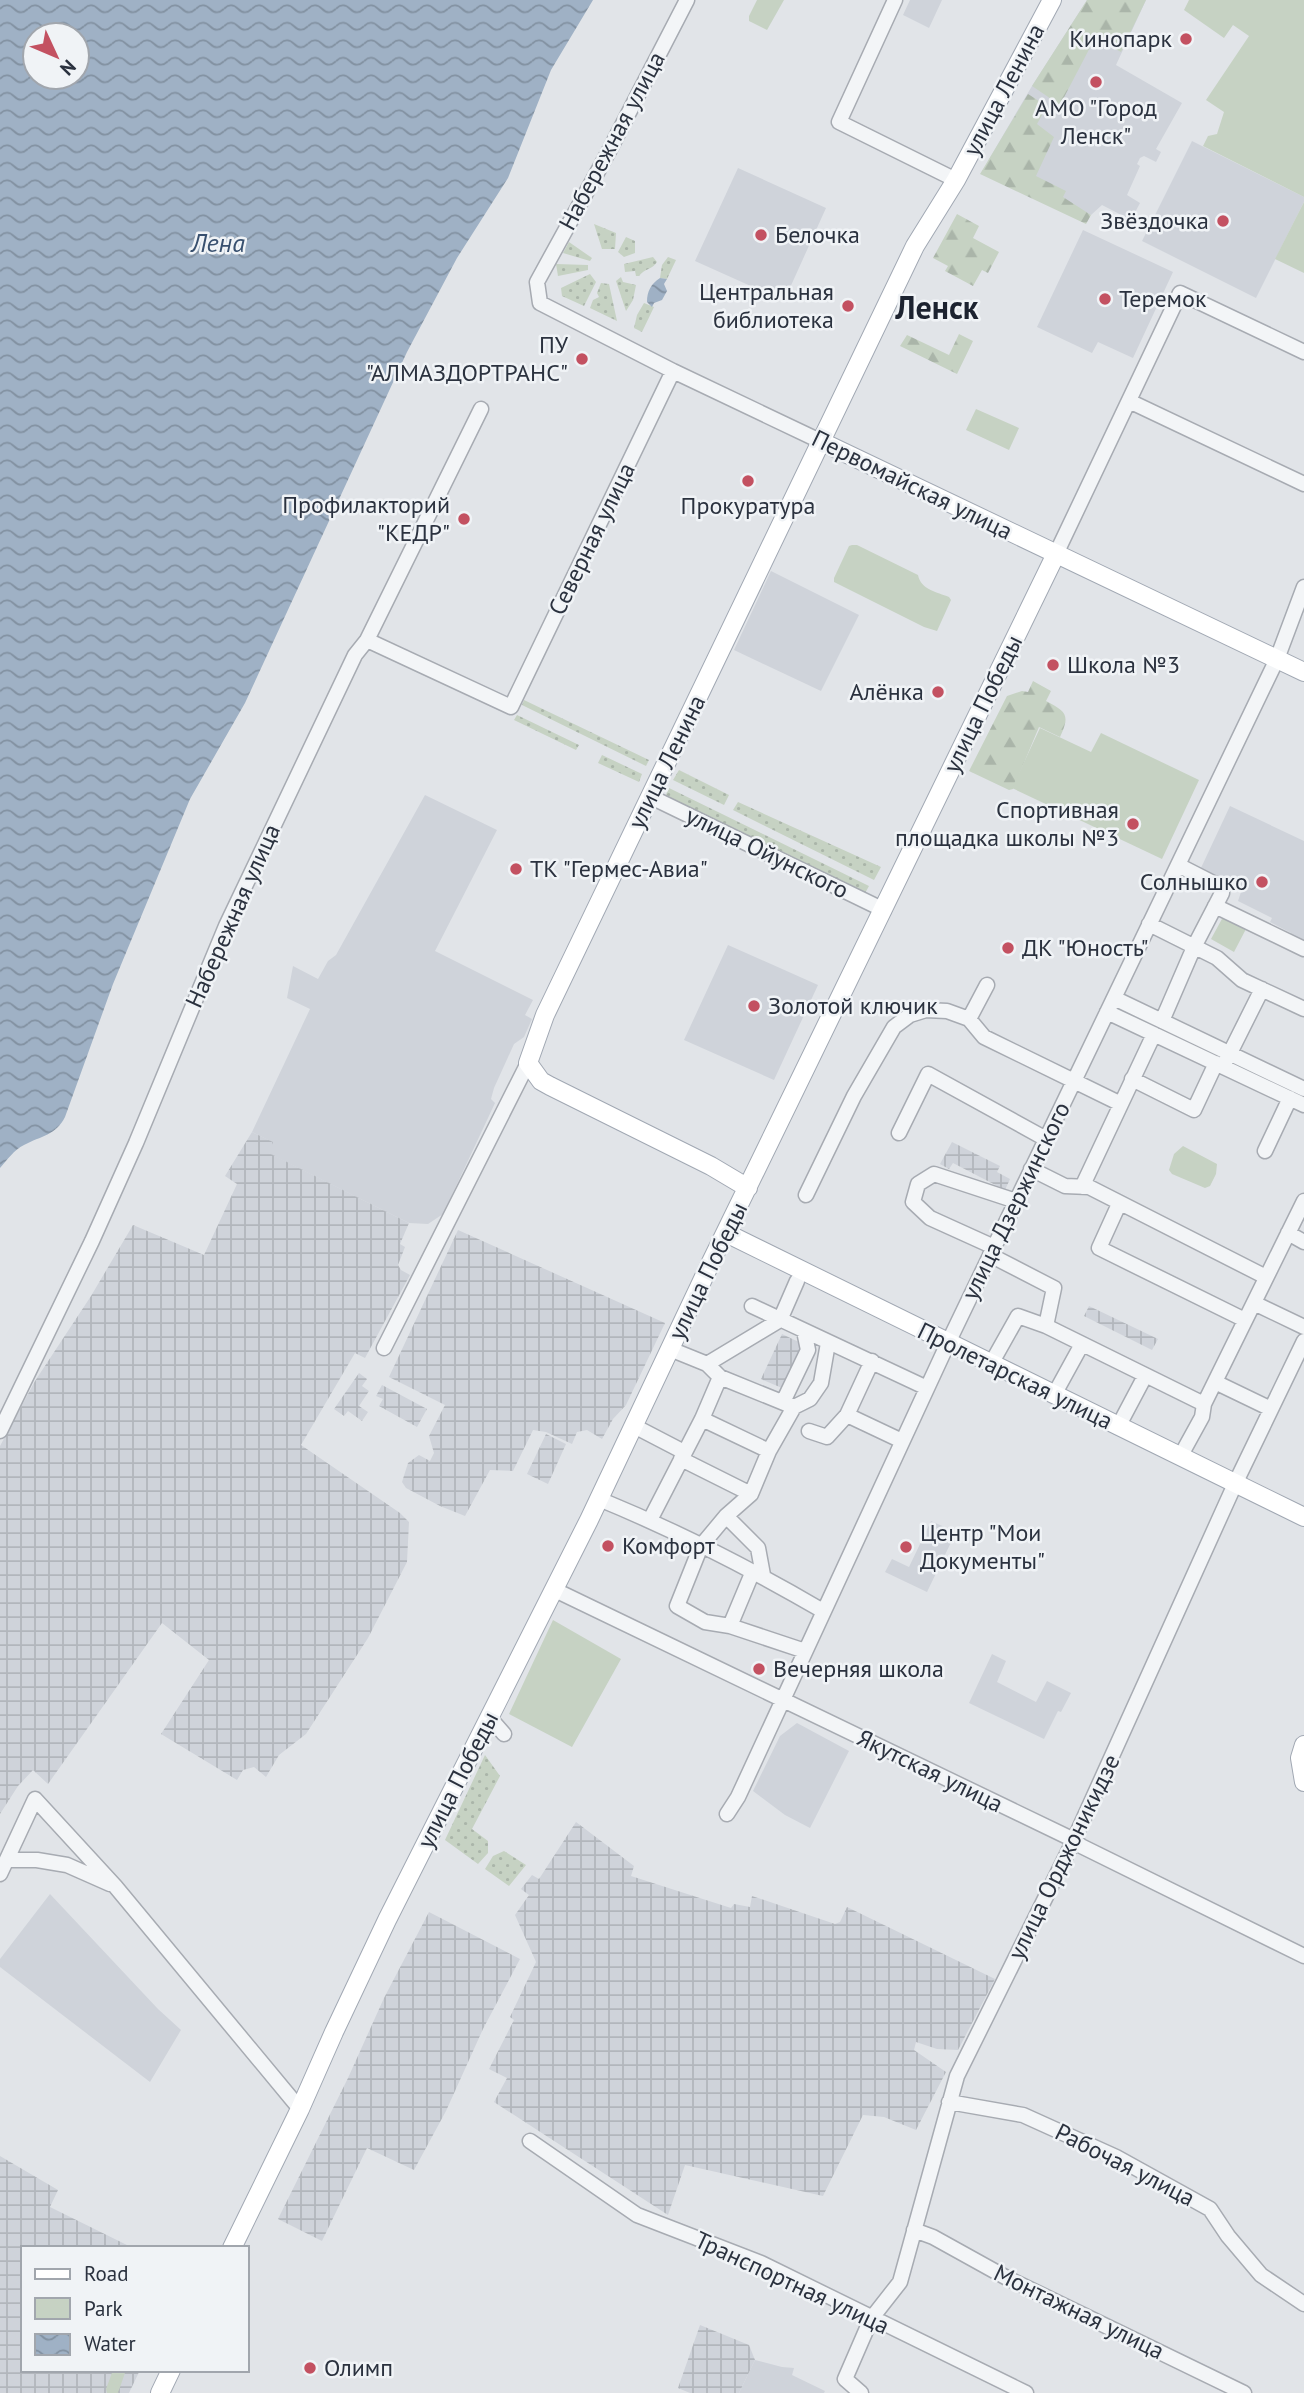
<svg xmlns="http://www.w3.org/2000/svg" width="1304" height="2393" font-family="'PT Sans',sans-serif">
<defs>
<pattern id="industrial-grid" width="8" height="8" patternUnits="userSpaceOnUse" patternTransform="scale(1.75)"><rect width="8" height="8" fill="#cfd3da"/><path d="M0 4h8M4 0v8" fill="none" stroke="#b2b6bc"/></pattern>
<pattern id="grass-dots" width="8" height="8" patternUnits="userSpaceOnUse" patternTransform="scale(1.75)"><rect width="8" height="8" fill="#c6d2c3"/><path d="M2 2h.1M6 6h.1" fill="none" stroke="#aab5a9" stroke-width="1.8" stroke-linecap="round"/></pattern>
<pattern id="forest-firs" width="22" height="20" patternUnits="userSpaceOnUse" patternTransform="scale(1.75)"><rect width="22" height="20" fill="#c6d2c3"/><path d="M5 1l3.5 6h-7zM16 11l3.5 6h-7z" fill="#aab5a9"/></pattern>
<pattern id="water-waves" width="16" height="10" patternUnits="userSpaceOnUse" patternTransform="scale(1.75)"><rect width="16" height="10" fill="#9fb1c5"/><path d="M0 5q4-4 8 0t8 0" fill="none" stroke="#8291a1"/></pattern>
</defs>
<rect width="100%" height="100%" fill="#e1e4e8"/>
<path fill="#cfd3da" d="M910,0H942L929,28L903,15Z
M1087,0H1146L1116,65L1182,103L1156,149L1161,152L1156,162L1144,156L1140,158L1137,164L1140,166L1127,195L1140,203L1131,220L1102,205L1091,215L988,161L1032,86Z
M1192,141L1304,197V202L1256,298L1142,241Z
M738,168L826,208L784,301L695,261Z
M1083,230L1173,272L1133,358L1098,342L1092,353L1037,327Z
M771,571L859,615L821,691L734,650Z
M425,795L497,830L435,951L533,1000L525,1015L532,1019L524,1037L514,1044L494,1088L491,1099L495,1103L443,1214L428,1224L409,1223L268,1153L272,1142L252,1132L310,1009L287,998L293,966L318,979L328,961L336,955Z
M1230,806L1304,841V942L1290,935L1291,933L1270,922L1272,918L1238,901L1241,892L1200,870Z
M728,945L818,985L774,1080L684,1040Z
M931,1521L956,1532L927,1592L885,1572L892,1559L909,1567Z
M992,1654L1006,1661L997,1682L1036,1702L1047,1681L1071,1693L1061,1712L1058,1711L1044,1739L969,1703Z
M797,1723L849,1751L810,1828L785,1815L753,1791L780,1736Z
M50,1894L158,2009L181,2030L150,2082L0,1967V1959Z
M755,2360L782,2367L794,2368L792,2375L825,2391L824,2393H739Z"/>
<path fill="url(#industrial-grid)" d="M252,1132L273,1142L269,1153L409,1223L400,1244L405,1247L398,1265L401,1270L410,1275L365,1358L355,1353L301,1445L400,1513L409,1522L407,1562L368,1638L306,1734L279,1755L266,1777L254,1767L243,1770L237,1780L161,1734L209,1660L162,1623L48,1784L33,1770L18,1786L0,1814V1446L35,1381L91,1296L133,1225L204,1255L237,1184L225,1176Z
M952,1142L1000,1166L997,1172L1010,1179L1005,1190L953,1163L949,1169L940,1164Z
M458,1230L665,1323L626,1405L613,1419L602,1439L587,1430L577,1432L572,1444L546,1432L533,1430L513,1471L490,1470L465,1516L440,1506L406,1488L402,1482L408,1463L419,1455L430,1461L434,1453L429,1436L445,1405L389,1377Z
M1089,1306L1158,1339L1152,1350L1084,1316Z
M782,1334L803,1344L782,1388L761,1379Z
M359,1373L367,1379L362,1386L369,1391L359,1406L368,1412L362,1421L348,1411L344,1416L334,1409Z
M382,1385L427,1409L417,1427L379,1406L383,1399L376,1396Z
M546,1434L566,1444L548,1484L527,1474Z
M576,1822L634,1866L631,1876L731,1908L734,1904L750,1907L752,1896L835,1924L840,1922L847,1907L995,1979L958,2050L937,2049L916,2042L914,2050L946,2072L916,2130L884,2117L863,2115L823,2196L685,2165L668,2215L494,2102L507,2078L489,2069L514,2020L510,2017L536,1962L515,1915L529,1895L521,1889L532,1875L539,1879Z
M429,1912L520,1959L483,2029L446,2111L414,2170L367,2148L322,2241L278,2219L348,2078L384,1998Z
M0,2156L58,2190L50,2207L133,2248H23V2370H140L129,2393H0Z
M700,2325L749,2345L755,2360L739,2393H690L678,2388Z"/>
<path fill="url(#grass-dots)" d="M594,224L616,233L615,249H602Z
M626,237L635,241V253L624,257L618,252Z
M569,242L592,258L590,261L563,253Z
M653,257L657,262C653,269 644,269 639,276H636L635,271L625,272L624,264Z
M668,257L676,260L667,279L660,278L662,265Z
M556,264L588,265V270L558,276Z
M590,274L596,282L584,306L562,296L561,288Z
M621,277L623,282L636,285L633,300L626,311L616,281Z
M601,283L609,284L617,321L590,308L593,300L599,297L597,293Z
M644,303L654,307L642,332L634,328L637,315Z
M524,700L649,760L646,766L522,705Z
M517,715L579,745L576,750L514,720Z
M602,755L642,774L639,782L598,763Z
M679,770L729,795L724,805L673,780Z
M669,788L869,886L863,897L664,799Z
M738,802L881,867L874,880L733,810Z
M485,1755L500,1776L472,1829L488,1841V1853L478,1864L445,1840Z
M504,1851L526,1865L509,1886L485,1869L493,1856Z"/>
<path fill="url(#forest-firs)" d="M1087,0H1146L1121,52L1095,38L1060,105L1032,86Z
M1028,94L1047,106L1037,124L1054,137L1036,176L1066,191L1063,197L1091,215L1086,224L980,174Z
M957,214L979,226L973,238L999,252L988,273L982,270L973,286L945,271L948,266L933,258Z
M959,334L973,341L957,374L900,346L907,335L949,355Z
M1033,681L1051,691L1046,701C1067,712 1070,715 1060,737L1039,727L1013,789L1009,790L969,771L1007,696L1022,691L1028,692Z
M113,2370H126L118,2393H107L106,2389Z"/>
<path fill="#c6d2c3" d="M757,0H784L767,30L749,21V16Z
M1189,0H1304V197L1203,146L1208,136L1217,134L1224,112L1206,100L1249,36L1233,25L1224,38L1184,10Z
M1304,202V273L1275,259Z
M976,409L1019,428L1009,450L966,430Z
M852,545H857L918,575C921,590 937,592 949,597L951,600L937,631L924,627L834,582V578L849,546Z
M1040,728L1091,752L1101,733L1199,780L1162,859L1012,788Z
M1223,917L1246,929L1234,952L1211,939Z
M1183,1146L1217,1164L1216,1174L1210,1186L1205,1188L1172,1174L1169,1170L1174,1154Z
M553,1620L621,1659L572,1747L509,1714Z"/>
<path fill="url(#water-waves)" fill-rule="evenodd" d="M0,0H593L551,70L508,178L457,258L407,352L245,703L190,799L113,984L65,1117C56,1135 41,1136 24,1145C14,1150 7,1160 0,1168ZM35,35H77V77H35Z
M660,278L667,279L664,284L667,291L662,300L654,303L652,307L647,302C647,291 651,284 660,278Z"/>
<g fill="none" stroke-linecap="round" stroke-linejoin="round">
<g stroke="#a7abb2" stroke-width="17">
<path id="minor" d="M687,0L609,151L537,282L540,303L673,371L820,441
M895,0L839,122L956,180
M1129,401L1304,484
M1056,554L1180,293L1304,352
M367,640L511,707L673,371
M651,797L884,910
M1215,906L1304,949
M1149,924L1217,958L1242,980L1304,1009
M987,985L969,1019L984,1037L1121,1104
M1114,998L1304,1089
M1107,1012L1304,1105
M1162,1021L1194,947L1222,893L1221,887L1178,865
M1227,1059L1262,989
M1132,1079L1194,1110L1216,1063
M899,1133L928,1074L1046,1139
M1265,1151L1290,1098
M1031,1169L1065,1186L1089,1187L1266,1277
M1082,1187L1154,1034
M806,1195L854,1096L894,1027L910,1015L926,1010L947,1011L969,1019
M1119,1204L1099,1248L1245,1320
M1288,1233L1304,1242
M994,1247L930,1218L913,1202L918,1184L934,1174L1016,1201
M990,1255L1054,1288L1046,1326
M1254,1303L1304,1327
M752,1306L927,1388
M384,1348L528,1063
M670,1349L707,1364L720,1377L794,1407
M707,1364L780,1320L797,1281
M991,1364L1018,1316L1046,1326L1204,1404
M1215,1382L1271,1409
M1054,1395L1082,1344
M783,1402L808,1350L804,1331
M847,1415L902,1441
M702,1419L769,1451
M634,1426L684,1452
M1118,1427L1145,1376
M0,1431L92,1241L136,1143L226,926L355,655L367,640L481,409
M809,1431L827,1437L847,1415L872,1361
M1180,1457L1202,1417L1204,1404L1304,1201
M681,1459L751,1494
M599,1499C677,1531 751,1569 823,1611
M726,1516L758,1548L763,1575
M650,1520L702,1419L720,1377
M555,1590L1074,1840L1081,1846L1304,1956
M730,1626L753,1571
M805,1651L730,1626L705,1622L677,1606L701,1546L726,1516L751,1494L769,1451L794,1407L810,1399L821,1383L828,1343
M490,1718L504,1734
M727,1814L738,1797L948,1343L1277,659L1304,587
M8,1860H37L67,1865L110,1884
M0,1874L35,1799L115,1886L300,2109
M949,2102L1023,2115L1116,2157L1210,2209L1228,2236L1261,2275L1304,2304
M530,2141L637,2215L761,2263L1026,2393
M914,2230L933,2237L1007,2278L1244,2393
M861,2393L845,2379L871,2319L900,2282L957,2076L1074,1840L1235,1484L1304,1341"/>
</g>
<g stroke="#a1a8b3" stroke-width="20">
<path id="major" d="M820,441L1304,672
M748,1188L711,1166L550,1086L541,1081L528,1063L545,1015L915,246L956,180L1052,0
M726,1233L1304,1517
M1304,1745L1300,1758L1304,1782
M232,2248L300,2109L334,2032L387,1920L589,1520L711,1262L1056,554
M160,2393L171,2370"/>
</g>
<use href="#minor" stroke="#f3f5f7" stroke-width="14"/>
<use href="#major" stroke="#fff" stroke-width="18"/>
</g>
<g fill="#c35161" stroke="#f0f3f6" stroke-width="2.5">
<circle cx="1186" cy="39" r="7"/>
<circle cx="1096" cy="82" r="7"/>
<circle cx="1223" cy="221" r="7"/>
<circle cx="761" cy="235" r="7"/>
<circle cx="1105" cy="299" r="7"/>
<circle cx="848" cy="306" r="7"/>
<circle cx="582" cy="359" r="7"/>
<circle cx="748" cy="481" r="7"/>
<circle cx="464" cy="519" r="7"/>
<circle cx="1053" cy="665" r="7"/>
<circle cx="938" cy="692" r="7"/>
<circle cx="1133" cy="824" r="7"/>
<circle cx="516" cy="869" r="7"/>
<circle cx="1262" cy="882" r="7"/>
<circle cx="1008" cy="948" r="7"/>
<circle cx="754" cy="1006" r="7"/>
<circle cx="608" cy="1546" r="7"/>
<circle cx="906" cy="1547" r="7"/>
<circle cx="759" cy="1669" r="7"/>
<circle cx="310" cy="2368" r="7"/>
</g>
<g text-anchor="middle" stroke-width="5" stroke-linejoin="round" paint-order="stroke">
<g font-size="24" fill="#2b323f" stroke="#f0f3f6" text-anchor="start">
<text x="1172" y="47" text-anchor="end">Кинопарк</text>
<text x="1096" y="116" text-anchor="middle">АМО "Город<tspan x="1096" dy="28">Ленск"</tspan></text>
<text x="1209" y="229" text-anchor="end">Звёздочка</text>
<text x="775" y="243">Белочка</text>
<text x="834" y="300" text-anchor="end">Центральная<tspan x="834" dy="28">библиотека</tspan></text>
<text x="1119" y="307">Теремок</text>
<text x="568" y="353" text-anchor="end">ПУ<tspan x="568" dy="28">"АЛМАЗДОРТРАНС"</tspan></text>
<text x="450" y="513" text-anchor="end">Профилакторий<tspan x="450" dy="28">"КЕДР"</tspan></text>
<text x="748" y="514" text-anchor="middle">Прокуратура</text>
<text x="1067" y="673">Школа №3</text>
<text x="924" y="700" text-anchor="end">Алёнка</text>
<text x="1119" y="818" text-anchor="end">Спортивная<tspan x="1119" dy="28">площадка школы №3</tspan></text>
<text x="530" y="877">ТК "Гермес-Авиа"</text>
<text x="1248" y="890" text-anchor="end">Солнышко</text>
<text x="1022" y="956">ДК "Юность"</text>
<text x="768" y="1014">Золотой ключик</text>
<text x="920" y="1541">Центр "Мои<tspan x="920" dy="28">Документы"</tspan></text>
<text x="622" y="1554">Комфорт</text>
<text x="773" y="1677">Вечерняя школа</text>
<text x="324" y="2376">Олимп</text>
</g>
<g font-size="24" fill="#2b323f" stroke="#f0f3f6">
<text transform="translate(1004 90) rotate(-62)" y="8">улица Ленина</text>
<text transform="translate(612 141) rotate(-62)" y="8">Набережная улица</text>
<text transform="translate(912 485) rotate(26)" y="8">Первомайская улица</text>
<text transform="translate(592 539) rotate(-64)" y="8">Северная улица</text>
<text transform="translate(983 704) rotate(-64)" y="8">улица Победы</text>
<text transform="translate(667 762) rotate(-64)" y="8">улица Ленина</text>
<text transform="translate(767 853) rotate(26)" y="8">улица Ойунского</text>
<text transform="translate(233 916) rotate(-66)" y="8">Набережная улица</text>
<text transform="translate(1016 1201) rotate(-64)" y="8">улица Дзержинского</text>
<text transform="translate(708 1271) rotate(-64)" y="8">улица Победы</text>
<text transform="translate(1015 1376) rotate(26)" y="8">Пролетарская улица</text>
<text transform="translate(930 1771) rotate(26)" y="8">Якутская улица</text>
<text transform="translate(458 1780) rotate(-63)" y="8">улица Победы</text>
<text transform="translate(1064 1857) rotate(-64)" y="8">улица Орджоникидзе</text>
<text transform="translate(1125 2165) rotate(27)" y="8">Рабочая улица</text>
<text transform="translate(792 2283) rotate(25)" y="8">Транспортная улица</text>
<text transform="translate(1079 2312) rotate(26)" y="8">Монтажная улица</text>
</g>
<g font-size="26" font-style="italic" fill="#38506f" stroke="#f0f3f6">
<text x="218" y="252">Лена</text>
</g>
<g font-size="32" font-weight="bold" fill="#1d2330" stroke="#f0f3f6">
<text x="937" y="319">Ленск</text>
</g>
</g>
<rect x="21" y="2246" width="228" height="126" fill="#f0f3f6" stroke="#a1a6ad" stroke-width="2"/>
<rect x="35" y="2269" width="35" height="10" fill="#ffffff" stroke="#a1a6ad" stroke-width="2"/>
<text x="84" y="2281" font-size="21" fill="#2b323f">Road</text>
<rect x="35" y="2298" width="35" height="21" fill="#c6d2c3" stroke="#a1a6ad" stroke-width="2"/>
<text x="84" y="2316" font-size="21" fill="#2b323f">Park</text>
<rect x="35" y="2334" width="35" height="21" fill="url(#water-waves)" stroke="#a1a6ad" stroke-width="2"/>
<text x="84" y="2351" font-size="21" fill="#2b323f">Water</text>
<g transform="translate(56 56) rotate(134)"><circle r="33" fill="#f0f3f6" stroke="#a1a6ad" stroke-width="2"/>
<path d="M0-5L12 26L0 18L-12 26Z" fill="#c35161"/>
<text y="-10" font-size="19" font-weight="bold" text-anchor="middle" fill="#2b323f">N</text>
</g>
</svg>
